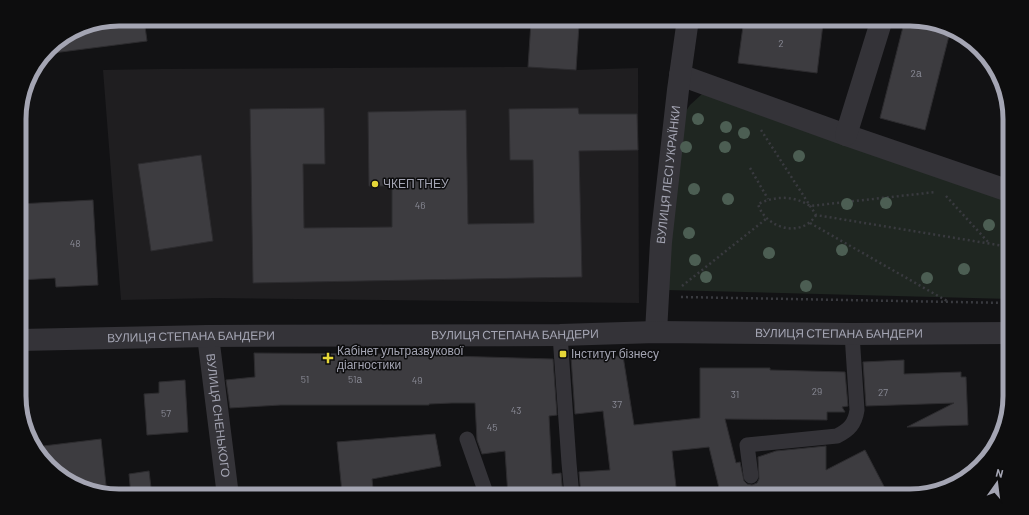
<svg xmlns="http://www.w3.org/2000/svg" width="1029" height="515" font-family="Barlow,sans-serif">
<rect width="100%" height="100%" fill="#121214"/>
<path fill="#1f1e20" d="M528,67L576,70L638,68L639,303L215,298L121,300L103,70L161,69Z"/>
<path fill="#1f2621" d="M702,94L1009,195L1010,299L666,290L679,121L690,105Z"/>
<path fill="#3d3c40" stroke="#2d2c2f" d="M119,19H144L147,41L45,54L53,44L81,26Z
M744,19H782L823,24L817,73L738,63Z
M905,19H910L951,28L925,130L880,118Z
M531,22L579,25L576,70L528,67Z
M324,108L325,164H303L304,228L392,227V186H369L368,112L466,110L468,224L534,223L533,160H510L509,109L578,108L579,114H637L638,150L579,151L582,277L253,283L250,109Z
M201,155L213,241L151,251L138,164Z
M93,200L98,285L56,287L55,278L20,280L19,204Z
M254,353L381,354L553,359L557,415L549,416L552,474L561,473L563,496H508L505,451L482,454L477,440L475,403H452L429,404V405H281L230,408L226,380L255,377Z
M623,356L634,425L700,418V368H770V370L845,372L848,406L842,407L845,412H827V420L725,419L736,463L740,462L744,481L747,484L752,485L757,483L759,479L758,457L776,451L826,446V470L865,450L889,496H721L709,447L672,451L677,496H581L579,472L610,470L603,411L575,414L571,357Z
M904,360V374L961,372V377H966L968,425L907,427L954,403L866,406L863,362Z
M185,380L188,432L147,435L144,394L159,393V382Z
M435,434L441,466L372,479L373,489L342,492L337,442Z
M101,439L106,485L83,488L75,486L39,457L35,447Z
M149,471L152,496H131L129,474Z"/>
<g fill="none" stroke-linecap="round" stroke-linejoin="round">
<path stroke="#393a3f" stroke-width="2.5" stroke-dasharray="2 3" stroke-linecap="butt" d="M761,130L816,215L1010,247
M750,168L768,199
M946,196L989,243
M816,215C801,239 765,228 758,204C775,196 793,195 810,206L936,192
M810,223L947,301
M682,286L766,219
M681,297L1010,303"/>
<path stroke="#343338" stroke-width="15" d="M560,335L569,463L572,496
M467,439L487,496
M751,476L747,445L837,436C849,430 855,424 857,410L852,334"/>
<g stroke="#343338" stroke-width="22">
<path d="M680,75L846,135L1009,191"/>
<path d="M846,135L882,19"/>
<path id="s1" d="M656,332L661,242L678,90L688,19"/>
<path id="s2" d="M208,336L228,496"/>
</g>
<path stroke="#343338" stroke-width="22" id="s3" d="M20,340L208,336L560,335L656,332L852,334L1010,333"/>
</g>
<g fill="#4c5e53">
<circle cx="698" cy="119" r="6"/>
<circle cx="726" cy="127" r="6"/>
<circle cx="744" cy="133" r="6"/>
<circle cx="686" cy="147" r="6"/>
<circle cx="725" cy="147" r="6"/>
<circle cx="799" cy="156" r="6"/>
<circle cx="694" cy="189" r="6"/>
<circle cx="728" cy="199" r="6"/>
<circle cx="886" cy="203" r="6"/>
<circle cx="847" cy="204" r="6"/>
<circle cx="989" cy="225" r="6"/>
<circle cx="689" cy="233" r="6"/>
<circle cx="842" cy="250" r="6"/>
<circle cx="769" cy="253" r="6"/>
<circle cx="695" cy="260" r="6"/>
<circle cx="964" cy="269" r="6"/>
<circle cx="706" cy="277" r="6"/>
<circle cx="927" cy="278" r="6"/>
<circle cx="806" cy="286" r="6"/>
</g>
<g fill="#e6d738" stroke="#0d0d0e" stroke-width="1.5">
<circle cx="375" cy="184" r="4"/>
<rect x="559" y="350" width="8" height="8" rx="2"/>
<path d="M326 352h4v4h4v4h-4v4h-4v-4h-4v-4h4z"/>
</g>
<g text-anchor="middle" stroke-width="3" stroke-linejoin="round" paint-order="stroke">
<g font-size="10" fill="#8a8b96">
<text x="781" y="47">2</text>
<text x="916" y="77">2а</text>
<text x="420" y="209">46</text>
<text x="75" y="247">48</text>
<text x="305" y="383">51</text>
<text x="355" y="383">51а</text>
<text x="417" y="384">49</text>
<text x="817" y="395">29</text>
<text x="883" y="396">27</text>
<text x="735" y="398">31</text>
<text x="617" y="408">37</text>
<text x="516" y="414">43</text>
<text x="166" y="417">57</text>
<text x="492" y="431">45</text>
</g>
<g font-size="12" fill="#a4a5b3" stroke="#0d0d0e">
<text dy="4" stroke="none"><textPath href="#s1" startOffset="158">ВУЛИЦЯ ЛЕСІ УКРАЇНКИ</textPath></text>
<text dy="4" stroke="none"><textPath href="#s3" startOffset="819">ВУЛИЦЯ СТЕПАНА БАНДЕРИ</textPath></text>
<text dy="4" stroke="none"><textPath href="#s3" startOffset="495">ВУЛИЦЯ СТЕПАНА БАНДЕРИ</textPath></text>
<text dy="4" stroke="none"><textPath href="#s3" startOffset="171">ВУЛИЦЯ СТЕПАНА БАНДЕРИ</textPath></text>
<text dy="4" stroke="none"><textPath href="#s2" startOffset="80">ВУЛИЦЯ СНЕНЬКОГО</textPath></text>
</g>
<g font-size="12" fill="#a4a5b3" stroke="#0d0d0e" text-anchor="start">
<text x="383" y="188">ЧКЕП ТНЕУ</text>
<text x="337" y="355">Кабінет ультразвукової<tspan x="337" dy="14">діагностики</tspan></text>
<text x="571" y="358">Інститут бізнесу</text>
</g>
</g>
<path d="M0 0H1029V515H0ZM119 26H910A93 93 0 0 1 1003 119V396A93 93 0 0 1 910 489H119A93 93 0 0 1 26 396V119A93 93 0 0 1 119 26Z" fill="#0d0d0e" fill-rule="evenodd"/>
<path fill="none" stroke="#a4a5b3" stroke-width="5" d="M119 26H910A93 93 0 0 1 1003 119V396A93 93 0 0 1 910 489H119A93 93 0 0 1 26 396V119A93 93 0 0 1 119 26Z"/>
<g transform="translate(997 483) rotate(14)" stroke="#0d0d0e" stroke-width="3" paint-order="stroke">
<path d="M0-3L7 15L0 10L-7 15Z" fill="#a4a5b3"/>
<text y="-6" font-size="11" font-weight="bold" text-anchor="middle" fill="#a4a5b3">N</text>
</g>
</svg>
